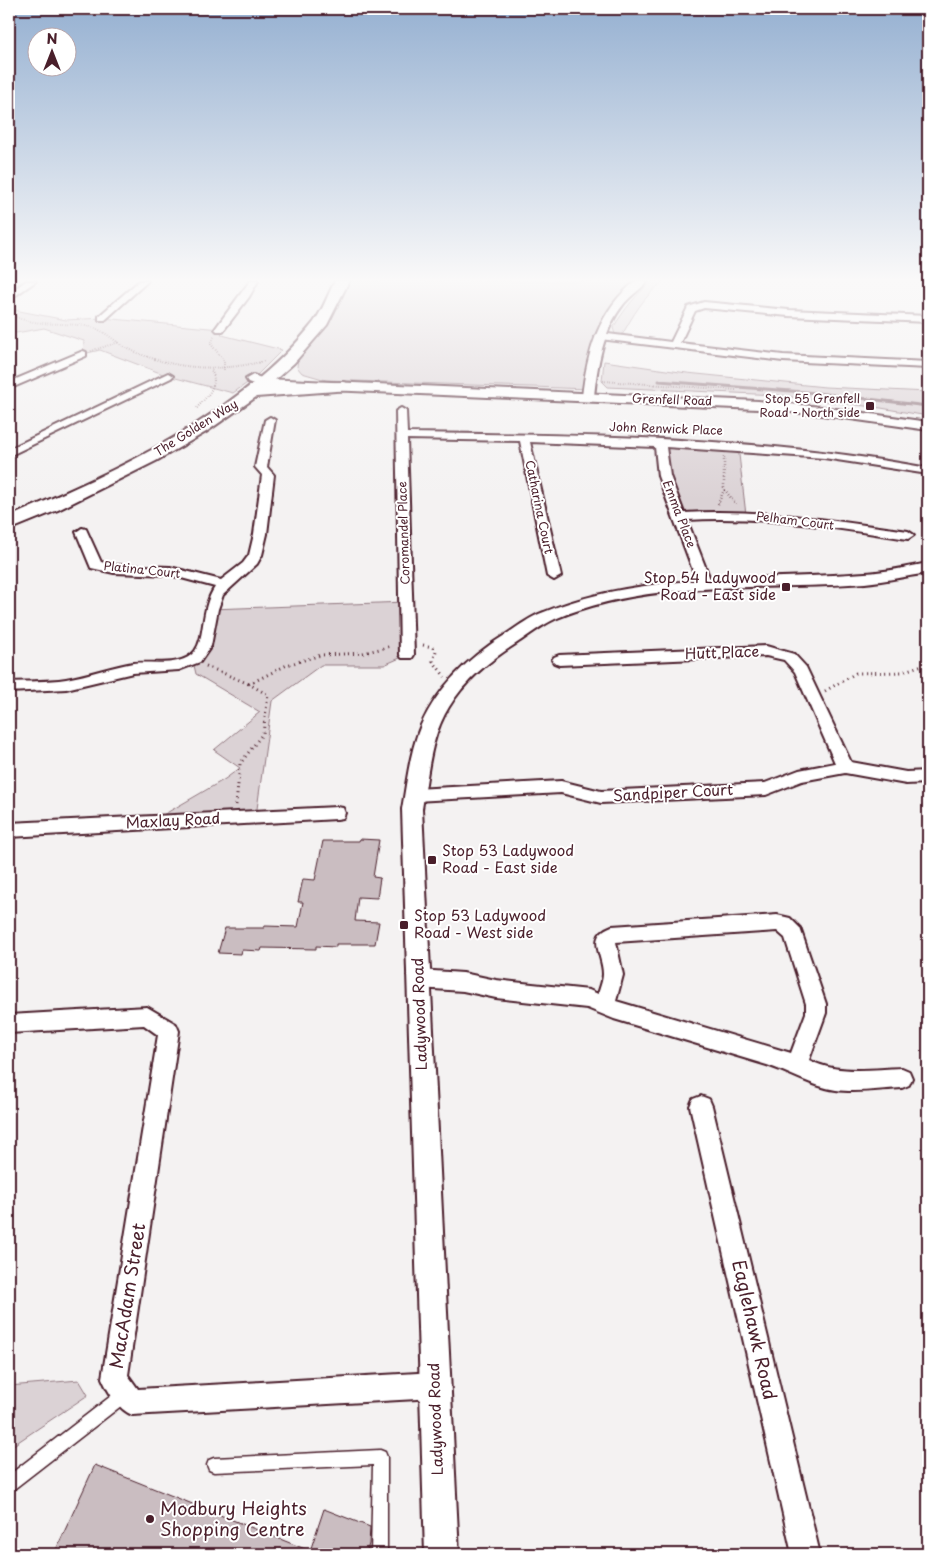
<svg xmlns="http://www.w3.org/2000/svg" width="937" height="1563" font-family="'Playpen Sans',sans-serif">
<rect width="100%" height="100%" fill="#f4f2f2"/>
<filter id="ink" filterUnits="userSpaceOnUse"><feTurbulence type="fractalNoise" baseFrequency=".02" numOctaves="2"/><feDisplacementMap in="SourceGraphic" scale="10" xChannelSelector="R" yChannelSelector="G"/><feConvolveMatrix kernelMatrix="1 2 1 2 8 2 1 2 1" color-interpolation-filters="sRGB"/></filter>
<g filter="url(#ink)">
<path fill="#dbd2d5" stroke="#927880" d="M342,281H643L624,297L600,336L589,389L326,380L302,373L297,367L299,350Z
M653,281H664C644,296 633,315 621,337L615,334L613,328C624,310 636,294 653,281Z
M9,309L66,320L102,318L220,329L222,335L282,350L253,379L233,393L168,376L100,350L83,354L84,341L44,328L16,333L9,332Z
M604,361L687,373L825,387L928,392V416L881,408L776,395L608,387L602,381Z
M660,443L738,446L746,515L681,517Z
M407,602V655L384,665H321L272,701L256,816L163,815L225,779L240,768L214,750L260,712L196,674L193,661L211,609Z
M79,1380L88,1395L9,1448V1386Z"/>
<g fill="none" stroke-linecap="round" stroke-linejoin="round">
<path stroke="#8d727a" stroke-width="3" d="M659,381L817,393L928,406"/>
</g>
<path fill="#cabdc1" stroke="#4a1f2b" d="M360,839L379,840L373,877L380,878L377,898L358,897L355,921L379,922L375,944H336V947L316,946V949L262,948L261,951L242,950L241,954L218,953L225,928H264L265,926L298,927L303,902H298L303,879L315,880L323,841H359Z
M95,1465L310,1551L324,1509L370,1527L369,1544L366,1554H54Z"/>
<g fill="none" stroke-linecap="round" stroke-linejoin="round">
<g stroke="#4a1f2b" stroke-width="3">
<path id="service" d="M125,1387L130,1389L132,1394L130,1399L14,1489L9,1491V1475L120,1389Z
M380,1450L385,1452L387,1457V1554H371L373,1465L214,1472L209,1470L207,1465L209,1460L214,1458Z"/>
</g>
<g stroke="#4a1f2b" stroke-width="4">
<path id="minor" d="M26,281H36L9,300V293Z
M139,281H148L105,320H99V316Z
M250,281H258L249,297L223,331H217L215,329Z
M704,302L789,310L928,316V322L789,316L704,308L695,311L680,343L783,355L928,362V368L783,361L600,339L595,336L600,333L671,342L688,307Z
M83,351L86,352V356L9,389V382Z
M168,373L173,376L171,378L9,456V449Z
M401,408L406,411L407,433C579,435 757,436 928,468V474L824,458L666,447L670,476L684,513C760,508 833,521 908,531L914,535L908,539C834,528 761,515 687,520L712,584L705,588L698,584L658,476L655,447L530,442L561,576L554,580L547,576L520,441L407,439L414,655L412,658H402L400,655L396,411Z
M270,417L275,420L267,467L274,475L267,534L262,555L257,564L223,595L218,609L211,646L200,662L179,670L133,673L66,689L9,692V682C28,681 47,682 66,679C89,675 110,667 133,663C151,661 182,668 195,651C206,636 200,609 215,587L170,575L114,573L91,568L76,532L82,528L86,529L101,562L114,565L170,567L221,580L243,563L249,555L254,534L262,475L255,467L265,420Z
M766,646L794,654L806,667L851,762L906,772L928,771V783L906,784L845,773L802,781L766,795L601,803L561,793L415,801L409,799L407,795L409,791L415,789L561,781L601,791L765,783L799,770L835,763L795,672L784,660L766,656L559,665L554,663L552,660L554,657L559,655Z
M337,807L343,808L345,813L343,818L337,819L9,837V823Z
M777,915L790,918L800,928L826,1004V1013L809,1060C838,1075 871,1069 902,1068L909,1071L912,1078L909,1085L902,1088C881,1089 857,1093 836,1090C813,1087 789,1072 767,1065L614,1019L587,1008L496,998L463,991L419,988L412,985L409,979L412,973L419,970L463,973L496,980L589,990L598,994C600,988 603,980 603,974C603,954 585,936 612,926ZM777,931L785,938L806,1004V1013L791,1053L616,1001L623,975L616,942Z
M147,1007L176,1024L179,1031L128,1375L138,1389L435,1372L444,1376L448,1385L444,1394L435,1398L132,1415C118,1409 108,1392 102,1378L158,1035L144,1025L9,1033V1015Z
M701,1096L709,1099L712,1106L820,1554H792L690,1106L693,1099Z"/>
</g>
<g stroke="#4a1f2b" stroke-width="4">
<path id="tertiary" d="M636,281H648C640,290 630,296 623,305C603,330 597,366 594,397L588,401L584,400L582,397C587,353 599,309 636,281Z
M928,563V573C907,576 886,581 865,583C762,591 652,578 555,619C542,625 529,635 517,643C490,660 465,680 449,707C430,737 428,775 422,809L459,1554H425L402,809C407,781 410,751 421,725C439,686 469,657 505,635C517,627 530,617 544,612C646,570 757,582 865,573C886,572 907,567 928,563Z"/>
</g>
<g stroke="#4a1f2b" stroke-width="4">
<path id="secondary" d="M253,375L264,379L758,401L822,407L928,422V430L822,415L758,409L262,387L248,382L246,379Z"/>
</g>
<g stroke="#4a1f2b" stroke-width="4">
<path id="primary" d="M335,281H349L327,325L294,363L268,386L343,382L349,384L351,387L349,390L256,397L206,432L156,461L58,510L9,530V517C116,471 240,416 314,322C323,310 328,294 335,281Z"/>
</g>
<path stroke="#4a1f2b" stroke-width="2" stroke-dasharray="0.5 2" stroke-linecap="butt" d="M9,314C36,328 63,321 91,327C107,331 116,344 131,350C174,370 219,372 265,361
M214,337L211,344L224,361V370
M91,351L119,342
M603,381L737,390
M197,408C206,397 220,385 211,370"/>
<path stroke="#4a1f2b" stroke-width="2.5" stroke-dasharray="0.5 2.5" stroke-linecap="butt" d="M724,457V489L736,504
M718,504L724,490"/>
<path stroke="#4a1f2b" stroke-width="3" stroke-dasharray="1 4" stroke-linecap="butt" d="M423,645L432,647L436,651L433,661L445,677
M206,666L249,684
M825,691L856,673L902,672L928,663
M236,805L240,764L263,733L268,695L249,684L287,665L321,655L363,653L392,646"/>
<use href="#service" fill="#fff" fill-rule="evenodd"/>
<use href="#minor" fill="#fff" fill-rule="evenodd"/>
<use href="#tertiary" fill="#fff" fill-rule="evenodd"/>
<use href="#secondary" fill="#fff" fill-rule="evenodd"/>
<use href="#primary" fill="#fff" fill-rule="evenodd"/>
</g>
</g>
<linearGradient id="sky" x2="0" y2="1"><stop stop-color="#95b0d1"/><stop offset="0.56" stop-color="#faf9f9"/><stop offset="1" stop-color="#faf9f9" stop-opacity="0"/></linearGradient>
<rect width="937" height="500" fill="url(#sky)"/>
<g fill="#4a1f2b" stroke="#fff" stroke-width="2">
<rect x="865" y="401" width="10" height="10" rx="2.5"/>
<rect x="781" y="582" width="10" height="10" rx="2.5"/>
<rect x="427" y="855" width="10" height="10" rx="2.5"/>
<rect x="399" y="920" width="10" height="10" rx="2.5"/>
<circle cx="150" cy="1519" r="5"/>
</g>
<g text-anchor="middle" stroke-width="4" stroke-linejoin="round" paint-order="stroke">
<g font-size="12" fill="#4a1f2b" stroke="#fff" text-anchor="end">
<text x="860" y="403">Stop 55 Grenfell<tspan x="860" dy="14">Road - North side</tspan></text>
</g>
<g font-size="12" fill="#4a1f2b" stroke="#fff">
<text transform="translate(672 400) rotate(2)" y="4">Grenfell Road</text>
<text transform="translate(196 428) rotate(-32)" y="4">The Golden Way</text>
<text transform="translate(666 429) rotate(2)" y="4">John Renwick Place</text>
<text transform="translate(539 507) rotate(78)" y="4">Catharina Court</text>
<text transform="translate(679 514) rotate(69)" y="4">Emma Place</text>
<text transform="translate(795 521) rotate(7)" y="4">Pelham Court</text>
<text transform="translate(404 533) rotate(-92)" y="4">Coromandel Place</text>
<text transform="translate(142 570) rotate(6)" y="4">Platina Court</text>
</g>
<g font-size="15" fill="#4a1f2b" stroke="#fff" text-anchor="start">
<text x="776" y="583" text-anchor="end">Stop 54 Ladywood<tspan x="776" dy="17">Road - East side</tspan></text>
<text x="442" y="856">Stop 53 Ladywood<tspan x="442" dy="17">Road - East side</tspan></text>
<text x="414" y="921">Stop 53 Ladywood<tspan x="414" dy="17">Road - West side</tspan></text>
</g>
<g font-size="15" fill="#4a1f2b" stroke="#fff">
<text transform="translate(722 653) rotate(-2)" y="5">Hutt Place</text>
<text transform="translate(673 793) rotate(-3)" y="5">Sandpiper Court</text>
<text transform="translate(173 821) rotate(-3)" y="5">Maxlay Road</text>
<text transform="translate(420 1014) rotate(-92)" y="5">Ladywood Road</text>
<text transform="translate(436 1419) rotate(-92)" y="5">Ladywood Road</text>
</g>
<g font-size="18" fill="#4a1f2b" stroke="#fff">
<text transform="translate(128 1296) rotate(-81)" y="6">MacAdam Street</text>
<text transform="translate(754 1330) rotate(77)" y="6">Eaglehawk Road</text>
</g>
<g font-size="18" fill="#4a1f2b" stroke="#fff" text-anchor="start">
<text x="160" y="1515">Modbury Heights<tspan x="160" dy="21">Shopping Centre</tspan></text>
</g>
</g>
<rect width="937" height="1563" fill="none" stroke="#fff" stroke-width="30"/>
<rect x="15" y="15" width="907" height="1533" fill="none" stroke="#4a1f2b" stroke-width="2" filter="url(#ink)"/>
<g transform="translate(52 52)"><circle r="24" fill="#ffffff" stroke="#b7a5aa"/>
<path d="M0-4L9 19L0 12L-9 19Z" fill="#4a1f2b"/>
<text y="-8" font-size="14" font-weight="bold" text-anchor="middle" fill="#4a1f2b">N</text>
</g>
</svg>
